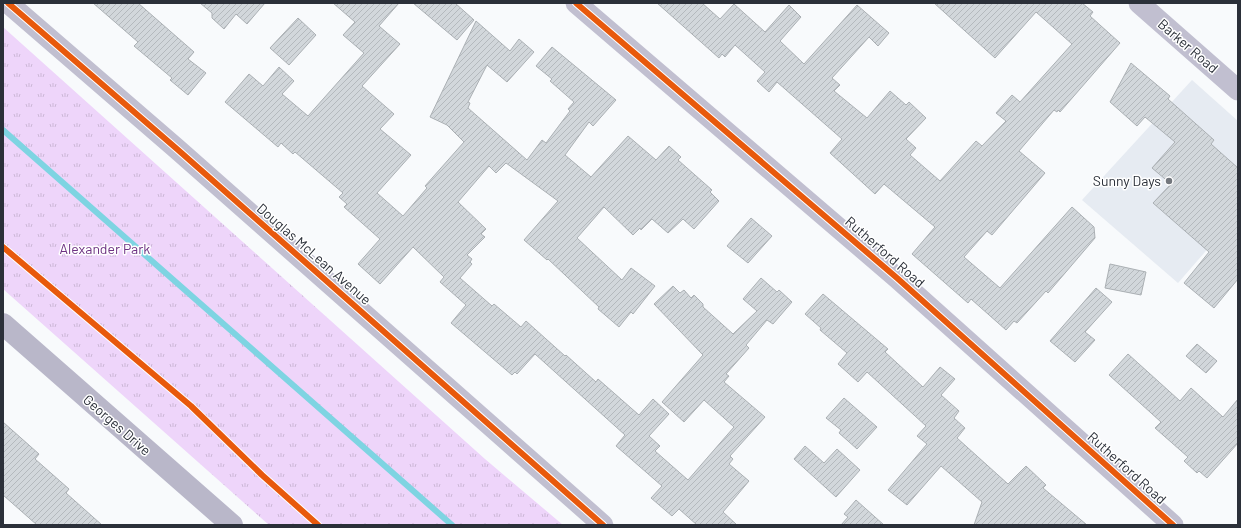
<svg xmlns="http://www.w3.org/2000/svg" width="1241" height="528" font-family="Barlow,sans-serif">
<defs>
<pattern id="park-tufts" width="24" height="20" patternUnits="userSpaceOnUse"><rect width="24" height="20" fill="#eed5fa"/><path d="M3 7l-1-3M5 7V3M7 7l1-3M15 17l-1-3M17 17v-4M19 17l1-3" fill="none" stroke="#ccb7d7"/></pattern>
<pattern id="building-hatch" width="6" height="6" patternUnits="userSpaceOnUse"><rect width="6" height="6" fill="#d2d7db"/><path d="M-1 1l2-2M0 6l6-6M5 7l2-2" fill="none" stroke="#b4b9bd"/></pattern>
</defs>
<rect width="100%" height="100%" fill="#f8fafc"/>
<path fill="#e6ebf2" d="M1192,80L1238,121V214L1178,283L1082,200Z"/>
<path fill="url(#park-tufts)" d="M3,27L485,459L563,525H269L3,289Z"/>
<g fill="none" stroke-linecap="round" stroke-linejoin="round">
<path stroke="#7ed4e2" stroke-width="6" d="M3,130L452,525"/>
</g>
<path fill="url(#building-hatch)" stroke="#abb0b4" d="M93,3H138L194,52L188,59L206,73L188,95L170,80L172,78L134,46L138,42Z
M200,3H265L247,24L236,14L224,29L212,18V13Z
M333,3H399L379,26L400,44L362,86L394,114L380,129L411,155L377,193L403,216L427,188L425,186L464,142L447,125L430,117L476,21L510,51L519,39L534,52L507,82L487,65L468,102L470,103L468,108L527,160L542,140L546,143L570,111L568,109L574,102L550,81L552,79L536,66L552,47L616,100L593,126L589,122L565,155L591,177L628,136L656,160L669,146L681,157L678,160L712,190L710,192L719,201L694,229L683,219L668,233L652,219L641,230L640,228L633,235L604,207L577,238L622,280L631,268L655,286L633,314L631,312L619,327L598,309L599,307L548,259L547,260L524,240L558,201L506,163L496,173L489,166L458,202L486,229L481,234L485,237L467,255L472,259L470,262L472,264L460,278L492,306L494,304L521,327L526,321L565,356L566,355L596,382L598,379L639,415L653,399L669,414L649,436L660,446L655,451L688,480L734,427L704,400L684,422L662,402L703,355L654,304L673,286L680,293L684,290L691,298L694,295L703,304V307L733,334L757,311L743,299L761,278L777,292L779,290L792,302L773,324L767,320L746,345L749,348L726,374L729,376L724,382L765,417L730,456L733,459L729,464L749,481L723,512L737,525H697L679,509L672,516L651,498L662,486L616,446L625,435L535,354L517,374L515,372L512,375L451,323L466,305L440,282L444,277L413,247L380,284L358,264L380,239L344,207L347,204L339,197L343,193L295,152L293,154L281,143L278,147L225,102L249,74L263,86L279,67L294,81L282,94L308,116L364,53L343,35L355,22Z
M413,3H455L474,20L457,40Z
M657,3H702L720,19L734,4L765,32L789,5L801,17L780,41L804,64L857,5L889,33L878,46L869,37L832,78L840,85L834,91L867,118L890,91L906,105L909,102L926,118L906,139L916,148L910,155L940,181L976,141L982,146L1006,121L996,113L1012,95L1020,102L1072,44L1036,12L995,58L934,3H1082L1093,12L1090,16L1120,43L1060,112L1058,110L1057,112L1054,110L1019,151L1045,173L992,235L987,231L964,257L1000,288L1072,207L1094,227L1095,238L1048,293L1046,291L1017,323L1014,321L1006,330L971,299L968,303L912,254L935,227L884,184L875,194L830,153L842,139L777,82L769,92L757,81L765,72L735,45L725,57L722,54L719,58Z
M298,18L316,35L289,65L270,48Z
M1131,63L1170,96L1168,99L1214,140L1211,144L1238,168V279L1214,308L1184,283L1209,252L1153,203L1171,184L1152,168L1175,142L1145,117L1137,126L1110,102Z
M751,218L772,236L748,263L727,246Z
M1110,264L1146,272L1141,295L1105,288Z
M1096,288L1112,302L1085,332L1095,340L1075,362L1050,341Z
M823,294L888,349L885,352L923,387L940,367L955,379L941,395L959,411L954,418L965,428L957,438L1008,484L1026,466L1046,485L1043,488L1087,525H974L982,502L941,466L907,505L888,490L927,444L917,436L926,426L867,372L858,382L838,364L847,353L820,330L821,328L805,314Z
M1197,344L1217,361L1206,373L1186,356Z
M1128,354L1180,401L1191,388L1223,417L1238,399V443L1207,478L1199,471L1197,473L1184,461L1188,457L1155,428L1161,422L1109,375Z
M844,398L877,427L857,449L839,433L841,430L826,418Z
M3,422L39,454L35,459L69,489L66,493L102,525H37L3,495Z
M805,446L824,463L837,449L860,470L836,497L794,459Z
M856,500L884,525H841L848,517L844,514Z"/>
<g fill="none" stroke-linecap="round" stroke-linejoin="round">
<path stroke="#c1bfd0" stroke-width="21" d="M8,3L177,149L603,525
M576,3L897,278L1173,525
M1139,3L1238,90"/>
<path stroke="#b9b7c9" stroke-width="22" d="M3,324L232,525"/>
<g stroke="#fff" stroke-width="8">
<path id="cycleway" d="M8,3L177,149L603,525
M576,3L897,278L1173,525
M3,247L191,406L262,475L318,525"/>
</g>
<use href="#cycleway" stroke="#e8590c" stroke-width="6"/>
</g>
<circle fill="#73777d" stroke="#fff" stroke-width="1.5" cx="1169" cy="181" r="4"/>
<g text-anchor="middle" stroke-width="3" stroke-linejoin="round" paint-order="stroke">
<g font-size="14" fill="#2b3039" stroke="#fff">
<text transform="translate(1188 46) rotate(41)" y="5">Barker Road</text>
<text transform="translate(885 252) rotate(41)" y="5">Rutherford Road</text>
<text transform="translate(314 254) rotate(41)" y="5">Douglas McLean Avenue</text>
<text transform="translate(117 425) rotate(41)" y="5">Georges Drive</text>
<text transform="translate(1127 468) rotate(42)" y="5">Rutherford Road</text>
</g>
<g font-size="14" fill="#2b3039" stroke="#fff" text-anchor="end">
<text x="1161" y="186">Sunny Days</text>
</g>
<g font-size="14" fill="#6d3182" stroke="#fff">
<text x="105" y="254">Alexander Park</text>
</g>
</g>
<rect width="1241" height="528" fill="none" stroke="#2b3039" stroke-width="8"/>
</svg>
